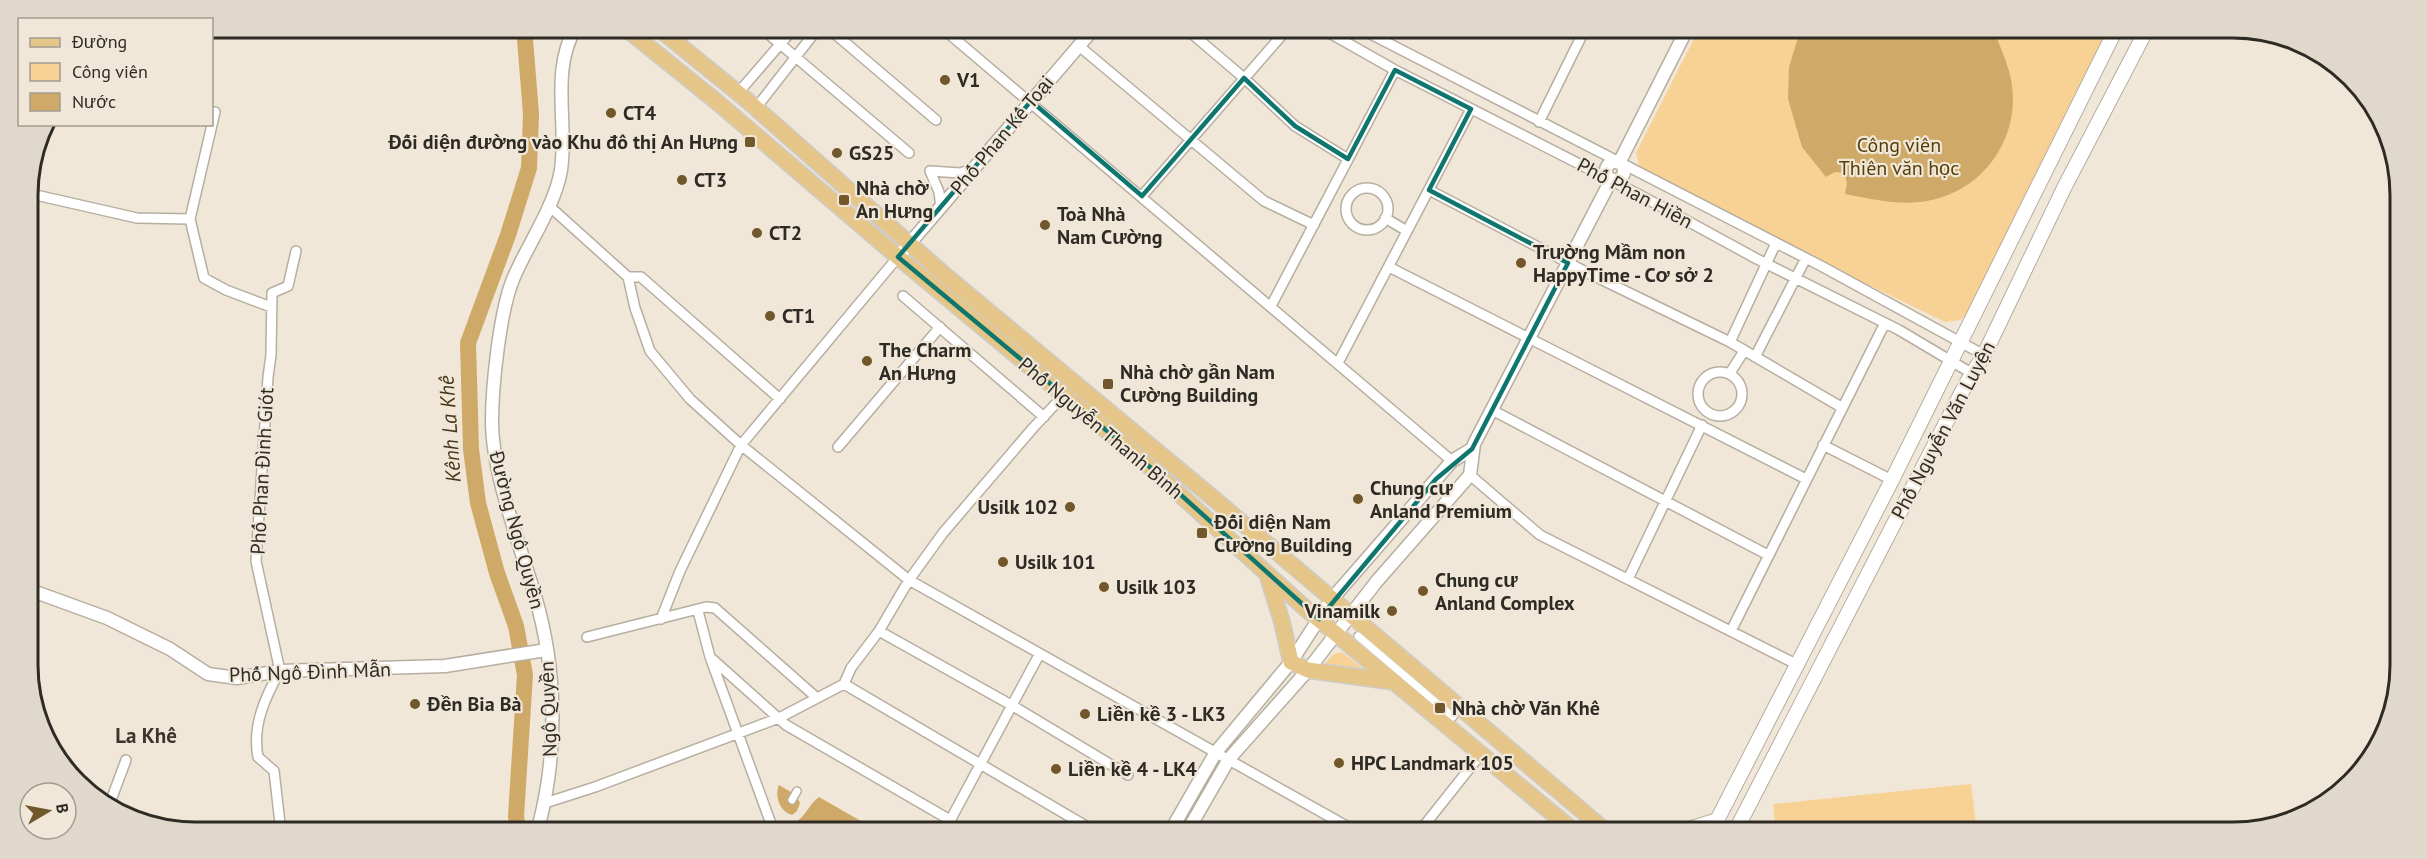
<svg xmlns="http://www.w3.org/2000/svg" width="2427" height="859" font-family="'PT Sans',sans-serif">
<rect width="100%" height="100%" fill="#f0e7d8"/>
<path fill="#f7d294" d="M1700,27H2110L1968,313L1960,320L1945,322L1641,174L1636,153Z
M1342,652L1367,672L1326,665V662L1334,654Z
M1971,784L1977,832H1776L1773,804Z"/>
<path fill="#cfa967" d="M1805,27H1993C1998,43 2006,58 2010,75C2024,133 1986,191 1927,201C1900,206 1872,199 1845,194L1847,183L1844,173L1835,172L1826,177L1802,147L1788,99L1789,67L1797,41Z
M779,785L796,795L800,803L797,811L792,815C780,812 774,796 779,785Z
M819,797L880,832H797L794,823C806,817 808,805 819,797Z"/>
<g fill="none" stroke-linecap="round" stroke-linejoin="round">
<path stroke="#cfa967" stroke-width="16" d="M518,832L516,816L525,675L516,626L497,573L478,503L471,449L468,343L508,235L529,168L531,114L524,27"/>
<g stroke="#b6aea0" stroke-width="10">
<path id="pedestrian" d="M1358,636L1453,717
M792,800L797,791"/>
</g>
<g stroke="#b6aea0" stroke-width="12">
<path id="minor" d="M760,27L909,153
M827,27L936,120
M941,27L1452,461
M1184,27L1244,78L1295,126L1348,159
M1319,27L1395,70L1638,194L1757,259L1899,330L1973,374
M1357,27L1823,267L1984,355
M1079,46L1264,201L1314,225
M738,93L795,27
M756,108L819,27
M215,112L190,219L204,278L226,290L271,307
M1539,122L1586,27
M930,171L960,173L973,169
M930,171L939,192L941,208
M1346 209a21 21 0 1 1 42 0a21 21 0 1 1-42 0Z
M1429,190L1584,271L1730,342L1841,407
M27,193L137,218L190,219
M1142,196L1289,27
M548,205L628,277H641L780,399
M1385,218L1407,231
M1389,267L1806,479
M628,277L635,308L650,351L690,399L741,445L909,580L1357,832
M903,296L1044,417
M1271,306L1395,70
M1730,342L1776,243
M1755,357L1806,258
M1338,363L1471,109
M1698 394a22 22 0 1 1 44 0a22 22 0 1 1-44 0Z
M1730,373L1744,351
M1492,410L1768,555
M1823,445L1892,480
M838,447L940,327
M1470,475L1540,535L1796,664
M1628,579L1702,425
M698,611L710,657L774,832
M661,619L680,571L741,445L898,257
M879,631L1013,706L1128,775
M1731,631L1885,323
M587,637L706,607L715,608L817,698
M710,657L786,725L950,820
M844,684L1096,832
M110,803L126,760
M545,803L595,787L779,718L844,684L851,668L879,631L909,580L943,533L1033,428L1063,396
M281,832L274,771L258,757C252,726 265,697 280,671L256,561L268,377L271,355L272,293L288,286L296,251
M944,832L1039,655
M1419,832L1481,754"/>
</g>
<g stroke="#b6aea0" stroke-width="15">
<path id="tertiary" d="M1606 171a9 9 0 1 1 18 0a9 9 0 1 1-18 0Z
M1619,163L1688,27
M898,257L1095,27
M30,590L107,618L170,649L208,674L237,678L280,671L445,666L546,650
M540,832L539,825C558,751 557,670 535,596C520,544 492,474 492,421C492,387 500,308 514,277C528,244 555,206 561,170C568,123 550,70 576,27
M1170,832L1216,752L1291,662L1331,600L1452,461L1472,449
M1187,832L1229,759L1308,670L1377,581L1470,475L1474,444L1611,180"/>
</g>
<g stroke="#b6aea0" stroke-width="16">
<path id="secondary" d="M1679,832L1718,820
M1711,832L1892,480L2117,27
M1735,832L1967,382L1984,355L2064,188L2148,27"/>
</g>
<g stroke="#cdcccb" stroke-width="18">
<path id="primary" d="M624,27L717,102L898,257L1142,460L1306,609L1575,832
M657,27L748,101L947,277L1213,498L1607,832
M1267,574L1282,622L1291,662L1308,670L1395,682"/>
</g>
<use href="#pedestrian" stroke="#fff" stroke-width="7"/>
<use href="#minor" stroke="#fff" stroke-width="9"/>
<use href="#tertiary" stroke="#fff" stroke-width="12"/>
<use href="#secondary" stroke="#fff" stroke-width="14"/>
<use href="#primary" stroke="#e6c688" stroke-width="15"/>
</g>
<path fill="none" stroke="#0f766e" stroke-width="4.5" stroke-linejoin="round" d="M1395,70L1471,109L1429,190L1568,263L1472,449L1436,479L1319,619L1142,460L898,257L1031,101L1142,196L1244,78L1295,126L1348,159Z"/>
<g fill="#715729" stroke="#f0e7d8" stroke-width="2">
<circle cx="945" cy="80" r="6"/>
<circle cx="611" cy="113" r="6"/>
<rect x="744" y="136" width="12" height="12" rx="3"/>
<circle cx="837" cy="153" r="6"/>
<circle cx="682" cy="180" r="6"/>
<rect x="838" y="194" width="12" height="12" rx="3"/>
<circle cx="1045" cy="225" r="6"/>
<circle cx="757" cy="233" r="6"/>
<circle cx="1521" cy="263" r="6"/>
<circle cx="770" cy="316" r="6"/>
<circle cx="867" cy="361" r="6"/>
<rect x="1102" y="378" width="12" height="12" rx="3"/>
<circle cx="1358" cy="499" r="6"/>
<circle cx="1070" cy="507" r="6"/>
<rect x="1196" y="527" width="12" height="12" rx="3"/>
<circle cx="1003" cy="562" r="6"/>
<circle cx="1104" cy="587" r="6"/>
<circle cx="1423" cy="591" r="6"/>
<circle cx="1392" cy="611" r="6"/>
<circle cx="415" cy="704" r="6"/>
<rect x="1434" y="702" width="12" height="12" rx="3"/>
<circle cx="1085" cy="714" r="6"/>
<circle cx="1339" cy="763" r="6"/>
<circle cx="1056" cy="769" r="6"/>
</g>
<g text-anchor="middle" stroke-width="4.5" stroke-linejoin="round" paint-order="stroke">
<g font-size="20" font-weight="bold" fill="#2e2b25" stroke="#f0e7d8" text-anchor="start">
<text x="957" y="87">V1</text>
<text x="623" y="120">CT4</text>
<text x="738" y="149" text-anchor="end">Đối diện đường vào Khu đô thị An Hưng</text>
<text x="849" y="160">GS25</text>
<text x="694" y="187">CT3</text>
<text x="856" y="195">Nhà chờ<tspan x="856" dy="23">An Hưng</tspan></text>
<text x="1057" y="221">Toà Nhà<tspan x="1057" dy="23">Nam Cường</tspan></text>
<text x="769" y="240">CT2</text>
<text x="1533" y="259">Trường Mầm non<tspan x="1533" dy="23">HappyTime - Cơ sở 2</tspan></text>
<text x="782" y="323">CT1</text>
<text x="879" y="357">The Charm<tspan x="879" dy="23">An Hưng</tspan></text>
<text x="1120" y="379">Nhà chờ gần Nam<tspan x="1120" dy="23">Cường Building</tspan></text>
<text x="1370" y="495">Chung cư<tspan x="1370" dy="23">Anland Premium</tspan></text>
<text x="1058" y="514" text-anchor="end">Usilk 102</text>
<text x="1214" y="529">Đối diện Nam<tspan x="1214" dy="23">Cường Building</tspan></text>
<text x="1015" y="569">Usilk 101</text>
<text x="1435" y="587">Chung cư<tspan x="1435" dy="23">Anland Complex</tspan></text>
<text x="1116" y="594">Usilk 103</text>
<text x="1380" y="618" text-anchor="end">Vinamilk</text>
<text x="427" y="711">Đền Bia Bà</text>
<text x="1452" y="715">Nhà chờ Văn Khê</text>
<text x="1097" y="721">Liền kề 3 - LK3</text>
<text x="1351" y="770">HPC Landmark 105</text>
<text x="1068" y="776">Liền kề 4 - LK4</text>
</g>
<g font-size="20" fill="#2e2b25" stroke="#f0e7d8">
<text transform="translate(1002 135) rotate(-50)" y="7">Phố Phan Kế Toại</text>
<text transform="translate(1635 193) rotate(28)" y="7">Phố Phan Hiền</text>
<text transform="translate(1101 428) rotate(40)" y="7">Phố Nguyễn Thanh Bình</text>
<text transform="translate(1943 430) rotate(-62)" y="7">Phố Nguyễn Văn Luyện</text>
<text transform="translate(262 471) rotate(-87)" y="7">Phố Phan Đình Giót</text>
<text transform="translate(517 530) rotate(75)" y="7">Đường Ngô Quyền</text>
<text transform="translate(310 672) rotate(-2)" y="7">Phố Ngô Đình Mẫn</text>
<text transform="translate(548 709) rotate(-92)" y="7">Ngô Quyền</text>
</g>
<g font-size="20" fill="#573e06" stroke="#f0e7d8">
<text x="1899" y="152">Công viên<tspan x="1899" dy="23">Thiên văn học</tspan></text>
</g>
<g font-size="21" font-style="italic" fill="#483719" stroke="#f0e7d8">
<text transform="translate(450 429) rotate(-94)" y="7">Kênh La Khê</text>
</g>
<g font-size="21" font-weight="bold" fill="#3c3529" stroke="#f0e7d8">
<text x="146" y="743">La Khê</text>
</g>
</g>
<path d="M0 0H2427V859H0ZM195 38H2233A157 157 0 0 1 2390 195V665A157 157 0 0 1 2233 822H195A157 157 0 0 1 38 665V195A157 157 0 0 1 195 38Z" fill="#e0d8ca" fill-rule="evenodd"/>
<path fill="none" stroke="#2e2b25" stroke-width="3" d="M195 38H2233A157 157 0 0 1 2390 195V665A157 157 0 0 1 2233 822H195A157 157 0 0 1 38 665V195A157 157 0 0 1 195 38Z"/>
<rect x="18" y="18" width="195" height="108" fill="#f0e7d8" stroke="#a29c90" stroke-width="1.5"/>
<rect x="30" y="38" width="30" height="9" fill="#e6c688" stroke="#a29c90" stroke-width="1.5"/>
<text x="72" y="48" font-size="18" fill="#2e2b25">Đường</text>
<rect x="30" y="63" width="30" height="18" fill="#f7d294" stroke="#a29c90" stroke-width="1.5"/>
<text x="72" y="78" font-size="18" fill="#2e2b25">Công viên</text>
<rect x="30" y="93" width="30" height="18" fill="#cfa967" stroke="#a29c90" stroke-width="1.5"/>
<text x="72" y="108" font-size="18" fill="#2e2b25">Nước</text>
<g transform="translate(48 811) rotate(80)"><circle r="28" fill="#f0e7d8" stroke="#a29c90" stroke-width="1.5"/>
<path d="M0-4.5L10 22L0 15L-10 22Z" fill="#715729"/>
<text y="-9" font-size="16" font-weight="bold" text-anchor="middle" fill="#2e2b25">B</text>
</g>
</svg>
